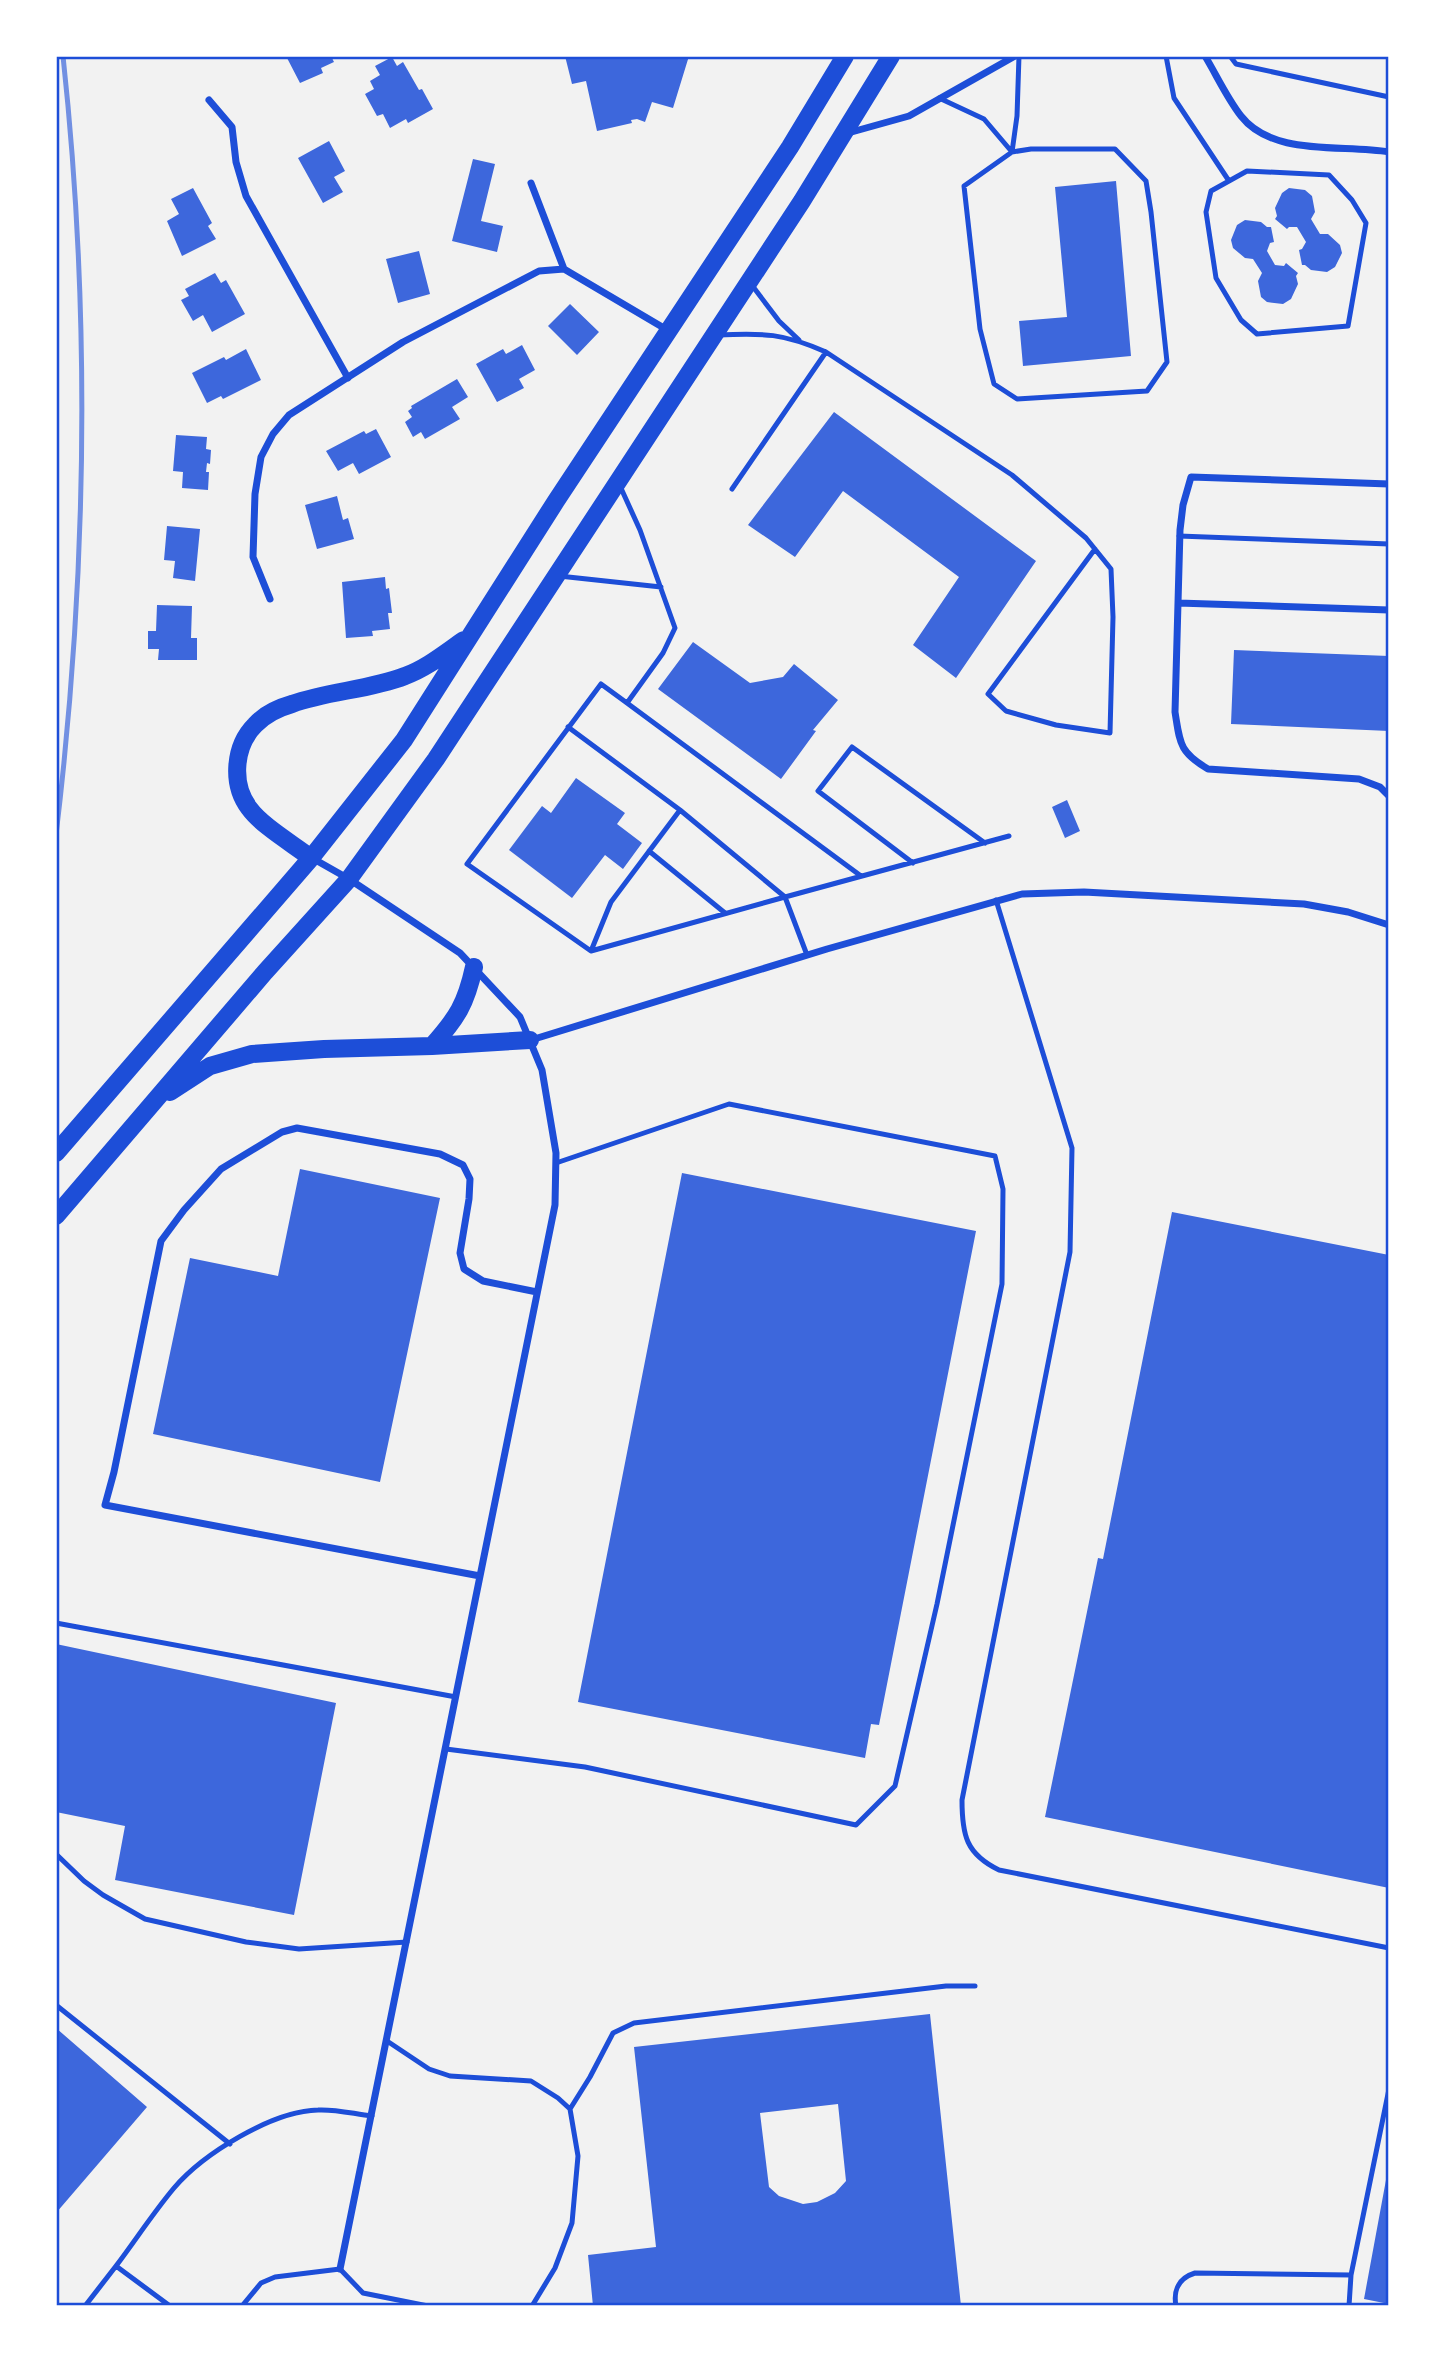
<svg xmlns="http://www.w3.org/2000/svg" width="1445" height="2362" font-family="'Varela Round',sans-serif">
<rect width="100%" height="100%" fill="#f2f2f2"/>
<path fill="#3d67dc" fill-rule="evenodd" d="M286,56H331L334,62L321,68L323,73L300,83Z
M565,56H689L673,108L652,102L645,122L637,119L631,120L632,123L597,131L586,81L572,84Z
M392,57L397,66L403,62L419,90L422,89L433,109L408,123L406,119L390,128L383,114L377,116L365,94L374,89L370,81L380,75L375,66Z
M329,141L345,171L334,177L343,192L323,203L298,158Z
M473,159L495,164L481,221L503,226L497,252L452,241Z
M1116,181L1131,356L1023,366L1019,321L1067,317L1055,187Z
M193,188L212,223L208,226L216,239L182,256L167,221L179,214L171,199Z
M1289,188L1305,190L1312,196L1315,212L1311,219L1320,234H1328L1340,245L1342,253L1335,267L1327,272L1311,270L1305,265H1302L1299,250L1302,249L1306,242L1297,227H1289L1287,229L1275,219L1277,216L1275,208L1282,193Z
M1245,220L1261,222L1267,227H1271L1274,242L1270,243L1267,251L1275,265L1284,266L1286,263L1298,273L1296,276L1298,284L1291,299L1283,304L1267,302L1261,297L1258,281L1262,273L1253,259L1245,258L1233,248L1231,240L1237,225Z
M419,251L430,294L398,303L386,259Z
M215,273L221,283L226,280L245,314L212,332L203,315L193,321L181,300L189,296L185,289Z
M570,304L599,332L577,355L548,326Z
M522,345L535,370L519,379L524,388L497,402L476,364L503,349L506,354Z
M246,349L261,380L223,399L221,396L207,403L192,373L224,357L226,360Z
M457,379L468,397L452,407L460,419L425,439L421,432L413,437L405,422L412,417L408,411L412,408L411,406Z
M834,412L1036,561L956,678L913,645L959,577L843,491L795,557L748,525Z
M376,429L391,457L359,474L353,463L338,471L326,451L364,431L366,434Z
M176,435L207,437L206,449L211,450L210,464L207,463L206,472H209L208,490L182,488L183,472L173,471Z
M337,496L343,520L348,518L354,539L317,549L305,505Z
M167,526L200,529L195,581L173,578L175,561L164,560Z
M385,577L386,589L389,588L392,613H388L390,629L372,631L373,636L346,638L342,582Z
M157,605L192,606L191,638H197V660H158L159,649H148V631H156Z
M693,642L750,683L783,677L794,664L838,700L813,730L816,731L781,779L658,689Z
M1234,650L1389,656V731L1231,724Z
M576,778L625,813L617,824L642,843L623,869L605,855L572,898L509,850L542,806L551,813Z
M1067,800L1080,831L1065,838L1052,807Z
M300,1169L440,1198L380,1482L153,1434L190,1258L278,1276Z
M682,1173L976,1231L879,1725L871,1724L865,1758L578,1702Z
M1172,1212L1389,1255V1888L1045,1817L1098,1558L1103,1559Z
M56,1644L336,1703L294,1915L115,1880L125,1826L56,1812Z
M930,2014L961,2306H593L588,2255L656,2247L634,2047ZM838,2104L846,2181L835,2193L817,2202L803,2204L779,2196L769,2187L760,2113Z
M56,2028L147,2107L56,2213Z
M1388,2169H1389V2304L1364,2299Z"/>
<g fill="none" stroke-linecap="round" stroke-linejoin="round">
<path stroke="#1d4ed8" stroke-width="5" d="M1166,56L1174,98L1229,181
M1230,56L1236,64L1389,97
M939,98L984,119L1012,152
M1012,152L1031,149H1115L1146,181L1151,212L1167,362L1147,391L1017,399L994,384L980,329L964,186L1012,152L1017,116L1019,56
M1247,171L1329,175L1352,200L1366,223L1348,326L1257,334L1241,320L1216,278L1206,212L1211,191Z
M751,284L779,321L799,340
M718,335C764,333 783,333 826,352L1012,475L1086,538L1111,569L1113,617L1110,733L1056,725L1006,711L988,694L1095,549
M620,486L640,530L675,628L663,653L627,703L601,684L467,864L591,951L785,897L807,955
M732,489L826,352
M1179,536L1389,544
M559,576L661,587
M627,703L861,876
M568,727L680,810L785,897L1009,836
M649,851L725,913
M913,863L818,791L852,747L985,843
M996,900L1072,1148L1070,1252L962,1800C962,1835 966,1854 999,1870L1389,1948
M591,951L611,902L680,810
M56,1623L456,1697
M446,1749L585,1767L856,1825L895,1786L937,1604L1002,1284L1003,1189L995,1156L729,1104L556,1163
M56,1854L84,1881L103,1895L145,1919L246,1942L299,1949L407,1942
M56,2005L230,2144
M387,2041L429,2069L450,2076L531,2081L558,2098L570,2109L578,2156L572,2223L555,2268L532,2306
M570,2109L590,2077L613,2033L634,2023L946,1986H975
M116,2266C135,2241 153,2213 174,2188C203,2154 272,2111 318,2110C336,2109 354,2114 372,2116
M85,2306L116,2266L170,2306
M242,2306L261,2283L275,2277L340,2269L363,2293L428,2306
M1176,2306C1173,2290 1179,2278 1195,2273L1351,2275
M1349,2306L1351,2275L1389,2089"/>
<path stroke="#1d4ed8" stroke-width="7" d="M1205,56C1217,76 1227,98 1241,116C1273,157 1342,144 1389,152
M209,100L232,127L236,162L246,196L348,378
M848,133L909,116L1015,56
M531,183L564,269
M1389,484L1191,477L1183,505L1180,530L1175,712C1180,743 1179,752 1208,769L1359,779L1380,787L1389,796
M270,599L253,557L255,494L261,457L273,434L289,415L403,342L539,271L564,269L669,331
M1178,603L1389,610
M312,858L349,879L460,953L520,1017L542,1070L556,1153L555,1205L340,2269
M531,1040L827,949L1022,894L1084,892L1304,904L1348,912L1389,925
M480,1576L105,1505L114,1472L161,1241L184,1210L221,1169L282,1132L297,1128L440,1154L463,1165L470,1179L469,1199L460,1253L464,1269L483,1281L537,1292"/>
<path stroke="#1d4ed8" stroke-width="18" d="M311,858C293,844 262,826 249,808C231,784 234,746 255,725C265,714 278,708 292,704C328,691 369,690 405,676C427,668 445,653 464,640
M432,1046C457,1018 466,1004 474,967
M170,1092L210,1066L252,1054L324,1049L432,1046L530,1040
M56,1153L311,858L404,740L556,501L790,147L845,56
M56,1216L265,972L349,879L436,759L802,201L891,56"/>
<path stroke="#7290e2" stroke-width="5" d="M56,835C87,576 91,315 63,56"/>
</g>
<rect width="1445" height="2362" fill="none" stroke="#ffffff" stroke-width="116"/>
<rect x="58" y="58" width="1329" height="2246" fill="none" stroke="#1d4ed8" stroke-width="2.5"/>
</svg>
